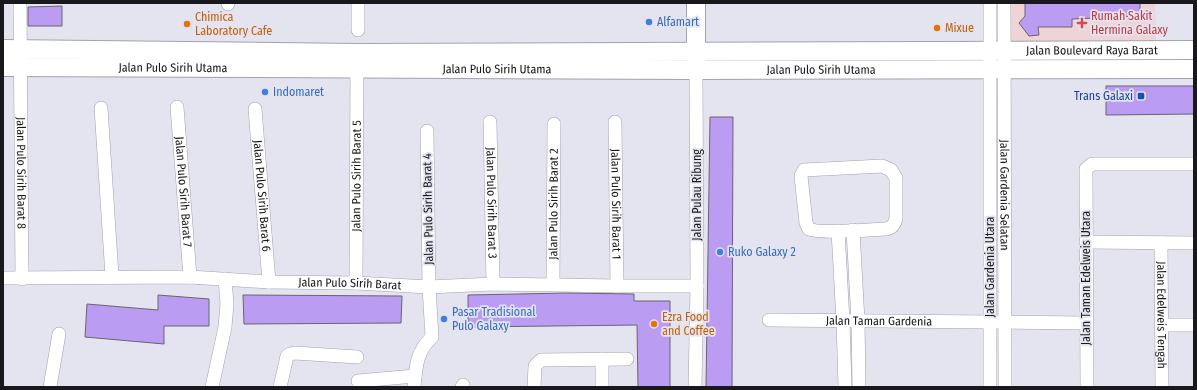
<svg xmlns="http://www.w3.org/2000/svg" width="1197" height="390" font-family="'Fira Sans Condensed',sans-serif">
<rect width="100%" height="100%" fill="#e3e4ef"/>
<path fill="#eed3d7" d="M1007,3H1155L1156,43L1009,45Z"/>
<path fill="#bb9cf3" stroke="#68656e" d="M1025,3H1140V16L1072,19V27H1038L1039,35L1029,36L1019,23L1025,16Z
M62,6V26H28V7Z
M1106,86H1194V114L1106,115Z
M710,117H733L732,387H706Z
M567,293L634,294V301H670V387H638L637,325L468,327V295Z
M158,295L209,299V326H164V344L85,337L87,304L158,310Z
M243,295L402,296L401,323L244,324Z"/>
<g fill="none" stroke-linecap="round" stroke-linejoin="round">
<g stroke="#a1a2ac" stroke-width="14">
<g id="minor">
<path id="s1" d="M20,3L22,279"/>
<path d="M358,3V30"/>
<path id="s2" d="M1004,3L1005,387"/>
<path d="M228,4V3"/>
<path id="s3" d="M177,107L190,277"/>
<path d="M101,108L112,276"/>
<path id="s4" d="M255,109L269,282"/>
<path id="s5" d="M490,122L493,284"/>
<path id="s6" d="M615,122L617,286"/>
<path d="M882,166L891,170L896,178V218C895,224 892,228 886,229C872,230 819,234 809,229L806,223L801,176L804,170Z"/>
<path d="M853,230L858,321L859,387"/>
<path d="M838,231L843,321L845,387"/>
<path d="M1086,242L1194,243"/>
<path id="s7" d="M1161,243L1162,387"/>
<path id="s8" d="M3,278L190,277L269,282L356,283L429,287L493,284L617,286H697"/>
<path id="s9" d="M356,283L357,61"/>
<path id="s10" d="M553,284L554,124"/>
<path id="s11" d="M769,320L1086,323"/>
<path d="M1162,325H1194"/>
<path d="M602,359V387"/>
<path d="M358,381L415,376"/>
<path d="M50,387L59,334"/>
<path d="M212,387L225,327L227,304L225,279"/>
<path d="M280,387L287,356L290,354L295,353L357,357"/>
<path d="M414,387C416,367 416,352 432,337L429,287L427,131"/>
<path d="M462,387L463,385"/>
<path d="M534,387L535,366L541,360L627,359"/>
<path d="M695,387L697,286L696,70"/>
<path d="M990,387V3"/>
<path d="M1087,387L1086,169L1092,164H1194"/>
</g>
</g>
<g stroke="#a1a2ac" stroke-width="20">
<g id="secondary">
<path d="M696,3V63"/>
<path id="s12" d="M3,49L357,53L1194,50"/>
<path id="s13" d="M3,67L696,70L1194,69"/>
</g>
</g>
<use href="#minor" stroke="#fff" stroke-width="13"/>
<use href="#secondary" stroke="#fff" stroke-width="18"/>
</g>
<g fill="#3f7fe0" stroke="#e3e4ef" stroke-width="1.5">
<circle cx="649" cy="22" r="4"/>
<circle cx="265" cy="92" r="4"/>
<circle cx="720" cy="252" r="4"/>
<circle cx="444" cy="319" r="4"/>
</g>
<path fill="#e0444e" stroke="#e3e4ef" stroke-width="1.5" d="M1080 17h4v4h4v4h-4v4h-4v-4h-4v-4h4z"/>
<g fill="#e8710a" stroke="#e3e4ef" stroke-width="1.5">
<circle cx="187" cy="24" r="4"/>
<circle cx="937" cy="28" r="4"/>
<circle cx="654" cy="324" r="4"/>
</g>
<rect fill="#1a4fb4" stroke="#e3e4ef" stroke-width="1.5" x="1137" y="92" width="8" height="8" rx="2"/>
<g text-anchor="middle" stroke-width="3.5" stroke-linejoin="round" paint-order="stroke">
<g font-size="12" fill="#be3a42" stroke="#e3e4ef" text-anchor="start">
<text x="1091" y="20">Rumah Sakit<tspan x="1091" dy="14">Hermina Galaxy</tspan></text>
</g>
<g font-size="12" fill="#c56008" stroke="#e3e4ef" text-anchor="start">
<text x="195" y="21">Chimica<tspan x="195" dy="14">Laboratory Cafe</tspan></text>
<text x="945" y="32">Mixue</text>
<text x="662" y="321">Ezra Food<tspan x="662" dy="14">and Coffee</tspan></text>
</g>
<g font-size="12" fill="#366cbe" stroke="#e3e4ef" text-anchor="start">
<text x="657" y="26">Alfamart</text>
<text x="273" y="96">Indomaret</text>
<text x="728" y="256">Ruko Galaxy 2</text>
<text x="452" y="316">Pasar Tradisional<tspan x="452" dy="14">Pulo Galaxy</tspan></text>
</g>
<g font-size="12" fill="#19191d" stroke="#e3e4ef">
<text dy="4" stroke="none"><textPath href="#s12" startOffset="1089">Jalan Boulevard Raya Barat</textPath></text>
<text dy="4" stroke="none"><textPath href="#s13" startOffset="170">Jalan Pulo Sirih Utama</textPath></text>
<text dy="4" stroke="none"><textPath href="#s13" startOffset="494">Jalan Pulo Sirih Utama</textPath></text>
<text dy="4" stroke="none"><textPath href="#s13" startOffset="818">Jalan Pulo Sirih Utama</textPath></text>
<text dy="4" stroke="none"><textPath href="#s1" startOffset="170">Jalan Pulo Sirih Barat 8</textPath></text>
<text dy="4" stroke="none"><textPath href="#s9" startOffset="107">Jalan Pulo Sirih Barat 5</textPath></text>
<text dy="4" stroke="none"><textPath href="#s3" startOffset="85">Jalan Pulo Sirih Barat 7</textPath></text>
<text dy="4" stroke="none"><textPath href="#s4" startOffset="87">Jalan Pulo Sirih Barat 6</textPath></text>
<text transform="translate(697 195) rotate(-90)" y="4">Jalan Pulau Ribung</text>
<text dy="4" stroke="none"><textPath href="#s2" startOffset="192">Jalan Gardenia Selatan</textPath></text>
<text dy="4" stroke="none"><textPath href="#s5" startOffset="81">Jalan Pulo Sirih Barat 3</textPath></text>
<text dy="4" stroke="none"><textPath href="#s10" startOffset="80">Jalan Pulo Sirih Barat 2</textPath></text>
<text dy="4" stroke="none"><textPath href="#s6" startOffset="82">Jalan Pulo Sirih Barat 1</textPath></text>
<text transform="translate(428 209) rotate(-91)" y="4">Jalan Pulo Sirih Barat 4</text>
<text transform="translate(990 267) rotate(-90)" y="4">Jalan Gardenia Utara</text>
<text transform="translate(1086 278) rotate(-90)" y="4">Jalan Taman Edelweis Utara</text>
<text dy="4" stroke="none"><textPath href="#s8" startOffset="347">Jalan Pulo Sirih Barat</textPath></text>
<text dy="4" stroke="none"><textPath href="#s7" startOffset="72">Jalan Edelweis Tengah</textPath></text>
<text dy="4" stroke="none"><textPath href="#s11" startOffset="110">Jalan Taman Gardenia</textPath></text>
</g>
<g font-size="12" fill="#164399" stroke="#e3e4ef" text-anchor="end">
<text x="1133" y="100">Trans Galaxi</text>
</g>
</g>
<rect width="1197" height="390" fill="none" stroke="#19191d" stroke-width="8"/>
</svg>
